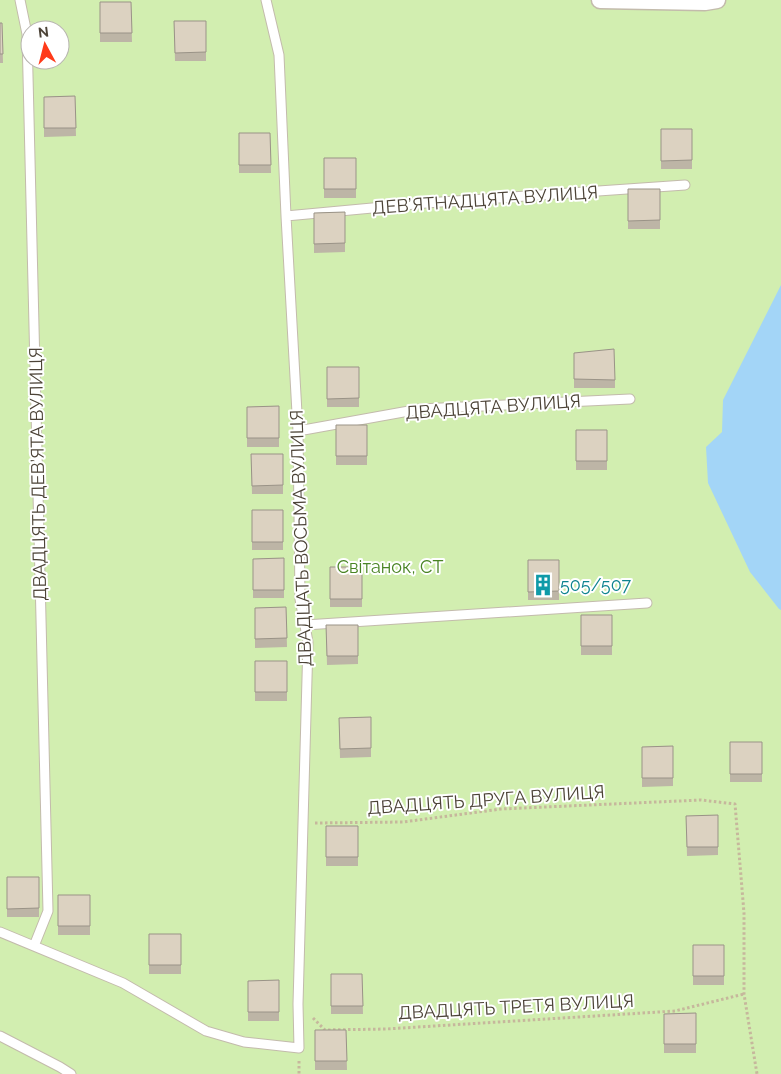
<svg xmlns="http://www.w3.org/2000/svg" width="781" height="1074" font-family="Raleway,sans-serif">
<rect width="100%" height="100%" fill="#f6f3ea"/>
<path fill="#d2eeb0" fill-rule="evenodd" d="M0,0H781V1074H0ZM30,30H60V60H30Z"/>
<path fill="#a3d5f7" d="M781,285V610L779,609L750,572L708,483L706,447L722,432L723,400Z"/>
<g fill="none" stroke-linecap="round" stroke-linejoin="round">
<g stroke="#c3bbac" stroke-width="11">
<path id="lane" d="M20,0L27,34L48,911L34,946
M286,216L426,203L685,185
M298,431L420,409L630,399
M305,625L647,603
M0,932L123,983L206,1031L244,1042L299,1048L298,1004L308,642L300,599L298,431L286,216L279,55L266,0
M0,1036L60,1067L71,1074"/>
</g>
<g stroke="#c3bbac" stroke-width="19">
<path id="street" d="M600,0L705,2L717,0"/>
</g>
<path stroke="#c6b79c" stroke-width="3" stroke-dasharray="2.5 2.5" stroke-linecap="butt" d="M315,823L403,822L501,809L701,800L735,804L744,913V994L757,1074
M313,1018L325,1030L386,1029L675,1011L744,994
M299,1061V1074"/>
<use href="#lane" stroke="#fff" stroke-width="9"/>
<use href="#street" stroke="#fff" stroke-width="16"/>
</g>
<path fill="#bdb5a6" d="M100,2H131L132,42H100Z
M174,21H206V61H175Z
M0,23H2L3,63H0Z
M75,96L76,136L44,137V97Z
M661,129H692V169H661Z
M239,133H270L271,173H239Z
M324,158H356V198H324Z
M628,189H660V229H628Z
M345,212V252L314,253V213Z
M574,353L615,380V388H574Z
M327,367H359V407H327Z
M279,406V447H247V407Z
M336,425H367V465H336Z
M576,430H607V470H576Z
M251,454H283V494H252Z
M252,510H283V550H252Z
M284,558V598H253V559Z
M528,560H559V600H528Z
M330,567H362V607H330Z
M286,607L287,647L255,648V608Z
M581,615H612V655H581Z
M326,625H358V664L327,665Z
M255,661H287V701H255Z
M371,717V757L340,758L339,718Z
M730,742H762V782H730Z
M673,746V786L642,787V747Z
M718,815V855L687,856L686,816Z
M326,826H358V866H326Z
M7,877H39V917H7Z
M58,895H90V935H58Z
M149,934H181V974H149Z
M693,945H724V985H693Z
M331,974H362L363,1014H331Z
M279,980V1021H248V981Z
M696,1013V1053H664V1014Z
M315,1030H346L347,1070H315Z"/>
<path fill="#dcd2c1" stroke="#9a9387" d="M100,2H131L132,33H100Z
M174,21H206V52L175,53Z
M0,23H2L3,54H0Z
M75,96L76,128H44V97Z
M661,129H692V160L661,161Z
M239,133H270L271,165H239Z
M324,158H356V189H324Z
M628,189H660V220L628,221Z
M345,212V243L314,244V213Z
M614,349L615,380L574,379V353Z
M327,367H359V398L327,399Z
M279,406V438H247V407Z
M336,425H367V456H336Z
M576,430H607V461H576Z
M251,454H283V485L252,486Z
M252,510H283V542H252Z
M284,558V590H253V559Z
M528,560H559V591L528,592Z
M330,567H362V599H330Z
M286,607L287,638L255,639V608Z
M581,615H612V646H581Z
M326,625H358V656H327Z
M255,661H287V692H255Z
M371,717V748L340,749L339,718Z
M730,742H762V774H730Z
M673,746V778H642V747Z
M718,815V847H687L686,816Z
M326,826H358V857H326Z
M7,877H39V908L7,909Z
M58,895H90V926H58Z
M149,934H181V965H149Z
M693,945H724V976H693Z
M331,974H362L363,1006H331Z
M279,980V1012H248V981Z
M696,1013V1044H664V1014Z
M315,1030H346L347,1061H315Z"/>
<defs>
<g id="building-bare" transform="scale(1.725)"><path d="M-4-6H4V6H1V3H-1V6H-4ZM-2.5-4.3h1.7v1.8h-1.7ZM.8-4.3h1.7v1.8H.8ZM-2.5-1h1.7V.8h-1.7ZM.8-1h1.7V.8H.8Z" fill="#0f9aa8" stroke="#fff" stroke-width="2.5" paint-order="stroke"/></g>
</defs>
<g fill-rule="evenodd">
<use href="#building-bare" x="543" y="585"/>
</g>
<g text-anchor="middle" stroke-width="4" stroke-linejoin="round" paint-order="stroke">
<g font-size="18" fill="#4c4337" stroke="#fff">
<text transform="translate(485 200) rotate(-4)" y="6">ДЕВ’ЯТНАДЦЯТА ВУЛИЦЯ</text>
<text transform="translate(493 407) rotate(-4)" y="6">ДВАДЦЯТА ВУЛИЦЯ</text>
<text transform="translate(38 474) rotate(-91)" y="6">ДВАДЦЯТЬ ДЕВ’ЯТА ВУЛИЦЯ</text>
<text transform="translate(301 538) rotate(-92)" y="6">ДВАДЦАТЬ ВОСЬМА ВУЛИЦЯ</text>
<text transform="translate(486 800) rotate(-4)" y="6">ДВАДЦЯТЬ ДРУГА ВУЛИЦЯ</text>
<text transform="translate(516 1007) rotate(-3)" y="6">ДВАДЦЯТЬ ТРЕТЯ ВУЛИЦЯ</text>
</g>
<g font-size="18" fill="#498424" stroke="#fff">
<text x="390" y="573">Світанок, СТ</text>
</g>
<g font-size="18" fill="#0d838f" stroke="#fff" text-anchor="start">
<text x="560" y="591">505/507</text>
</g>
</g>
<g transform="translate(45 45) rotate(353)"><circle r="24" fill="#ffffff" stroke="#b7b4af"/>
<path d="M0-4L9 19L0 12L-9 19Z" fill="#ff3a19"/>
<text y="-8" font-size="14" font-weight="bold" text-anchor="middle" fill="#4c4337">N</text>
</g>
</svg>
